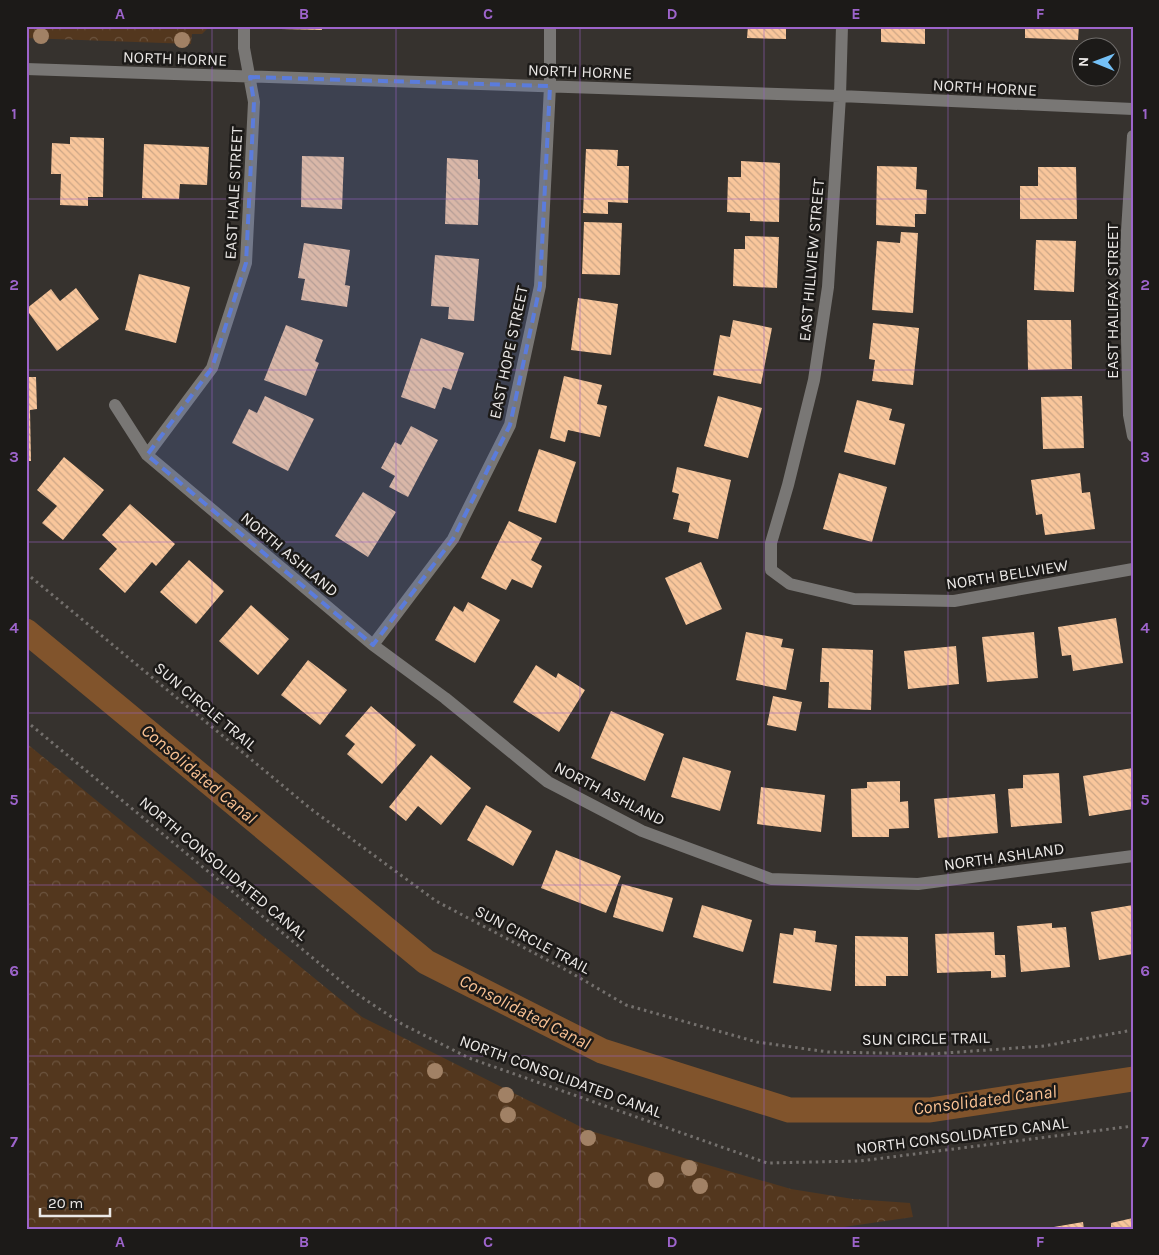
<svg xmlns="http://www.w3.org/2000/svg" width="1159" height="1255" font-family="Karla,sans-serif">
<defs>
<pattern id="park-crowns" width="20" height="18" patternUnits="userSpaceOnUse" patternTransform="scale(1.25)"><rect width="20" height="18" fill="#53371e"/><path d="M2 6a3 3 0 1 1 6 0M12 15a3 3 0 1 1 6 0" fill="none" stroke="#6c543f"/></pattern>
<pattern id="building-back-hatch" width="6" height="6" patternUnits="userSpaceOnUse" patternTransform="scale(1.25)"><rect width="6" height="6" fill="#f9c69b"/><path d="M-1 5l2 2M0 0l6 6M5-1l2 2" fill="none" stroke="#cca686"/></pattern>
</defs>
<rect width="100%" height="100%" fill="#36322e"/>
<path fill="url(#park-crowns)" d="M26,26H210L202,34H192L191,44L26,38Z
M26,743L362,1017L587,1130L791,1189L853,1199L910,1203L913,1217L830,1229H26Z"/>
<g fill="none" stroke-linecap="round" stroke-linejoin="round">
<path stroke="#81542c" stroke-width="25" d="M26,631L426,962L602,1051L789,1110H930L1133,1079"/>
</g>
<path fill="url(#building-back-hatch)" d="M281,26H322V30L281,29Z
M748,26H786V39L747,38Z
M881,26H925V44L881,42Z
M1025,26H1079L1078,40L1025,38Z
M70,137L104,138L103,197H88V206L60,205L61,174H51L52,143L70,144Z
M144,144L209,147L207,185L180,184L179,199L142,198Z
M586,149L618,150L617,166H629L628,203L608,202V214L583,213Z
M302,156L344,157L342,209L301,207Z
M447,158L478,160V179H480L478,225L445,224Z
M741,161L780,163L779,222L750,221V213L727,212L728,177H741Z
M877,166L917,167L916,189L927,190L926,214H915V227L876,225Z
M1038,167H1076L1077,219H1020V186H1038Z
M584,222L622,223L620,275L582,274Z
M901,232L918,233L913,313L872,310L877,241L900,243Z
M745,236L779,237L777,288L733,286L734,249H745Z
M1036,240L1076,241L1074,292L1034,290Z
M304,243L350,250L345,285L350,286L347,307L301,300L305,279L298,278Z
M435,255L479,259L474,321L448,319L449,307L431,306Z
M139,274L190,287L176,343L125,330Z
M76,288L99,319L57,351L26,309L51,289L60,301Z
M578,298L618,304L611,355L571,350Z
M733,320L772,328L761,384L713,375L720,335L730,337Z
M1027,320H1071L1072,369L1028,370Z
M873,323L919,328L913,385L872,381L875,360L869,359Z
M286,325L323,340L315,361L319,363L306,396L264,380Z
M421,338L464,353L451,390L443,387L435,409L401,397Z
M564,376L602,385L597,404L607,406L600,437L568,430L565,442L550,438Z
M26,377H36L37,409L30,410L31,461H26Z
M265,396L314,419L288,471L232,443L249,409L257,413Z
M718,396L762,408L748,458L704,446Z
M1082,396L1084,448L1043,449L1041,397Z
M857,400L892,409L889,420L905,424L895,465L844,452Z
M411,426L438,440L408,497L389,487L395,476L381,468L395,442L401,445Z
M539,449L576,462L556,523L518,511Z
M64,457L104,490L63,540L42,523L57,506L37,490Z
M677,467L731,480L718,539L688,532L690,523L673,519L679,494L672,492Z
M839,473L887,487L872,542L823,529Z
M1080,473L1082,493L1090,492L1095,529L1045,535L1042,514L1036,515L1031,480Z
M363,492L396,512L368,557L335,536Z
M130,504L175,544L156,566L152,562L125,593L99,569L117,549L102,535Z
M509,521L542,538L531,560L542,566L532,588L512,579L506,590L481,578Z
M189,560L224,591L196,624L160,592Z
M701,562L722,609L686,625L665,578Z
M468,602L500,620L475,663L435,640L454,606L463,612Z
M251,605L289,639L258,675L219,641Z
M1116,618L1123,663L1073,671L1071,655L1062,656L1058,627Z
M746,632L783,639L781,647L794,649L786,690L736,680Z
M1034,632L1038,678L987,682L982,637Z
M956,646L959,684L908,689L904,651Z
M822,648L873,650L871,710L828,708L829,682H820Z
M308,660L347,690L320,725L281,695Z
M536,665L556,678L558,673L585,690L559,732L513,702Z
M773,696L802,702L796,731L767,725Z
M371,706L416,745L382,784L347,754L355,744L345,736Z
M611,711L664,734L645,781L591,758Z
M431,755L471,788L441,825L418,806L406,821L389,807Z
M683,757L731,771L720,811L671,797Z
M1133,768V809L1089,816L1083,776Z
M1059,773L1062,823L1011,827L1008,789L1023,788V775Z
M900,781V802L908,801L909,828L889,829V837H852L851,789L867,788V782Z
M761,787L825,795L821,832L757,824Z
M995,794L998,833L938,838L934,799Z
M486,805L532,831L513,866L467,840Z
M556,850L621,876L606,913L541,888Z
M622,884L673,898L663,932L613,917Z
M702,905L752,920L743,952L693,937Z
M1133,905V954L1099,960L1091,912Z
M1052,923V928L1066,927L1070,967L1021,972L1017,926Z
M794,928L816,931L815,942L837,945L831,991L773,983L780,933L793,935Z
M994,932L995,955H1005L1006,977L991,978V971L937,973L935,934Z
M855,936L908,937V976H886V986H855Z
M1133,1218V1229H1111V1223Z
M1083,1222L1084,1229H1048V1228Z"/>
<g fill="none" stroke-linecap="round" stroke-linejoin="round">
<path stroke="#74706d" stroke-width="3" stroke-dasharray="2.5 4" stroke-linecap="butt" d="M26,573L311,809L436,901L568,971L626,1005L757,1042L828,1052L931,1054L1044,1046L1133,1030
M26,721L354,992L402,1024L469,1058L767,1163L860,1161L1133,1126"/>
<path stroke="#797775" stroke-width="12" d="M842,26L840,96L828,287L814,380L788,485L771,543V570L790,584L854,599L954,601L1133,569
M26,69L840,96L1133,109
M1133,136L1125,263L1129,415L1133,436
M115,405L147,455L373,645L445,698L548,782L642,831L771,879L918,884L1133,856
M147,455L212,368L246,263L254,102L244,48V26
M373,645L453,539L510,425L540,286L550,86V26"/>
</g>
<g fill="#a18165">
<circle cx="41" cy="36" r="8"/>
<circle cx="182" cy="40" r="8"/>
<circle cx="435" cy="1071" r="8"/>
<circle cx="506" cy="1095" r="8"/>
<circle cx="508" cy="1115" r="8"/>
<circle cx="588" cy="1138" r="8"/>
<circle cx="689" cy="1168" r="8"/>
<circle cx="656" cy="1180" r="8"/>
<circle cx="700" cy="1186" r="8"/>
</g>
<path fill="#5b7cdc" fill-opacity="0.2" stroke="#5b7cdc" stroke-width="4" stroke-dasharray="10 6" stroke-linejoin="round" d="M250,77L550,86L540,286L510,425L453,539L373,645L147,455L212,368L246,263L254,102Z"/>
<path fill="none" stroke="#9d64cb" stroke-width="1" stroke-opacity="0.55" d="M212,26V1229M396,26V1229M580,26V1229M764,26V1229M948,26V1229M26,199H1133M26,370H1133M26,542H1133M26,713H1133M26,885H1133M26,1056H1133"/>
<g text-anchor="middle" stroke-width="5" stroke-linejoin="round" paint-order="stroke">
<g font-size="16" fill="#ebe8e6" stroke="#1c1a18">
<text transform="translate(175 58) rotate(2)" y="6">NORTH HORNE</text>
<text transform="translate(580 71) rotate(2)" y="6">NORTH HORNE</text>
<text transform="translate(985 87) rotate(3)" y="6">NORTH HORNE</text>
<text transform="translate(233 193) rotate(-87)" y="6">EAST HALE STREET</text>
<text transform="translate(811 260) rotate(-85)" y="6">EAST HILLVIEW STREET</text>
<text transform="translate(1112 301) rotate(-90)" y="6">EAST HALIFAX STREET</text>
<text transform="translate(508 352) rotate(-78)" y="6">EAST HOPE STREET</text>
<text transform="translate(290 554) rotate(40)" y="6">NORTH ASHLAND</text>
<text transform="translate(1007 574) rotate(-9)" y="6">NORTH BELLVIEW</text>
<text transform="translate(206 706) rotate(40)" y="6">SUN CIRCLE TRAIL</text>
<text transform="translate(610 793) rotate(27)" y="6">NORTH ASHLAND</text>
<text transform="translate(1004 856) rotate(-8)" y="6">NORTH ASHLAND</text>
<text transform="translate(224 868) rotate(40)" y="6">NORTH CONSOLIDATED CANAL</text>
<text transform="translate(533 939) rotate(28)" y="6">SUN CIRCLE TRAIL</text>
<text transform="translate(926 1038) rotate(-1)" y="6">SUN CIRCLE TRAIL</text>
<text transform="translate(561 1076) rotate(20)" y="6">NORTH CONSOLIDATED CANAL</text>
<text transform="translate(962 1135) rotate(-7)" y="6">NORTH CONSOLIDATED CANAL</text>
</g>
<g font-size="18" font-style="italic" fill="#f9c192" stroke="#1c1a18">
<text transform="translate(199 774) rotate(40)" y="6">Consolidated Canal</text>
<text transform="translate(525 1012) rotate(27)" y="6">Consolidated Canal</text>
<text transform="translate(985 1100) rotate(-7)" y="6">Consolidated Canal</text>
</g>
</g>
<rect width="1159" height="1255" fill="none" stroke="#1c1a18" stroke-width="55"/>
<g transform="translate(1096 62) rotate(271)"><circle r="24" fill="#1c1a18" stroke="#6f6c6a"/>
<path d="M0-4L9 19L0 12L-9 19Z" fill="#74c0f6"/>
<text y="-8" font-size="14" font-weight="bold" text-anchor="middle" fill="#ebe8e6">N</text>
</g>
<path d="M40 1208v8h70v-8" fill="none" stroke="#ebe8e6" stroke-width="2.5"/>
<text x="48" y="1208" font-size="15" fill="#ebe8e6" stroke="#1c1a18" stroke-width="4" paint-order="stroke">20 m</text>
<rect x="28" y="28" width="1104" height="1200" fill="none" stroke="#9d64cb" stroke-width="2"/>
<g font-size="16" text-anchor="middle" font-weight="bold" fill="#9d64cb">
<text x="120" y="19">A</text>
<text x="304" y="19">B</text>
<text x="488" y="19">C</text>
<text x="672" y="19">D</text>
<text x="856" y="19">E</text>
<text x="1040" y="19">F</text>
<text x="14" y="119">1</text>
<text x="1145" y="119">1</text>
<text x="14" y="290">2</text>
<text x="1145" y="290">2</text>
<text x="14" y="462">3</text>
<text x="1145" y="462">3</text>
<text x="14" y="633">4</text>
<text x="1145" y="633">4</text>
<text x="14" y="805">5</text>
<text x="1145" y="805">5</text>
<text x="14" y="976">6</text>
<text x="1145" y="976">6</text>
<text x="14" y="1147">7</text>
<text x="1145" y="1147">7</text>
<text x="120" y="1247">A</text>
<text x="304" y="1247">B</text>
<text x="488" y="1247">C</text>
<text x="672" y="1247">D</text>
<text x="856" y="1247">E</text>
<text x="1040" y="1247">F</text>
</g>
</svg>
